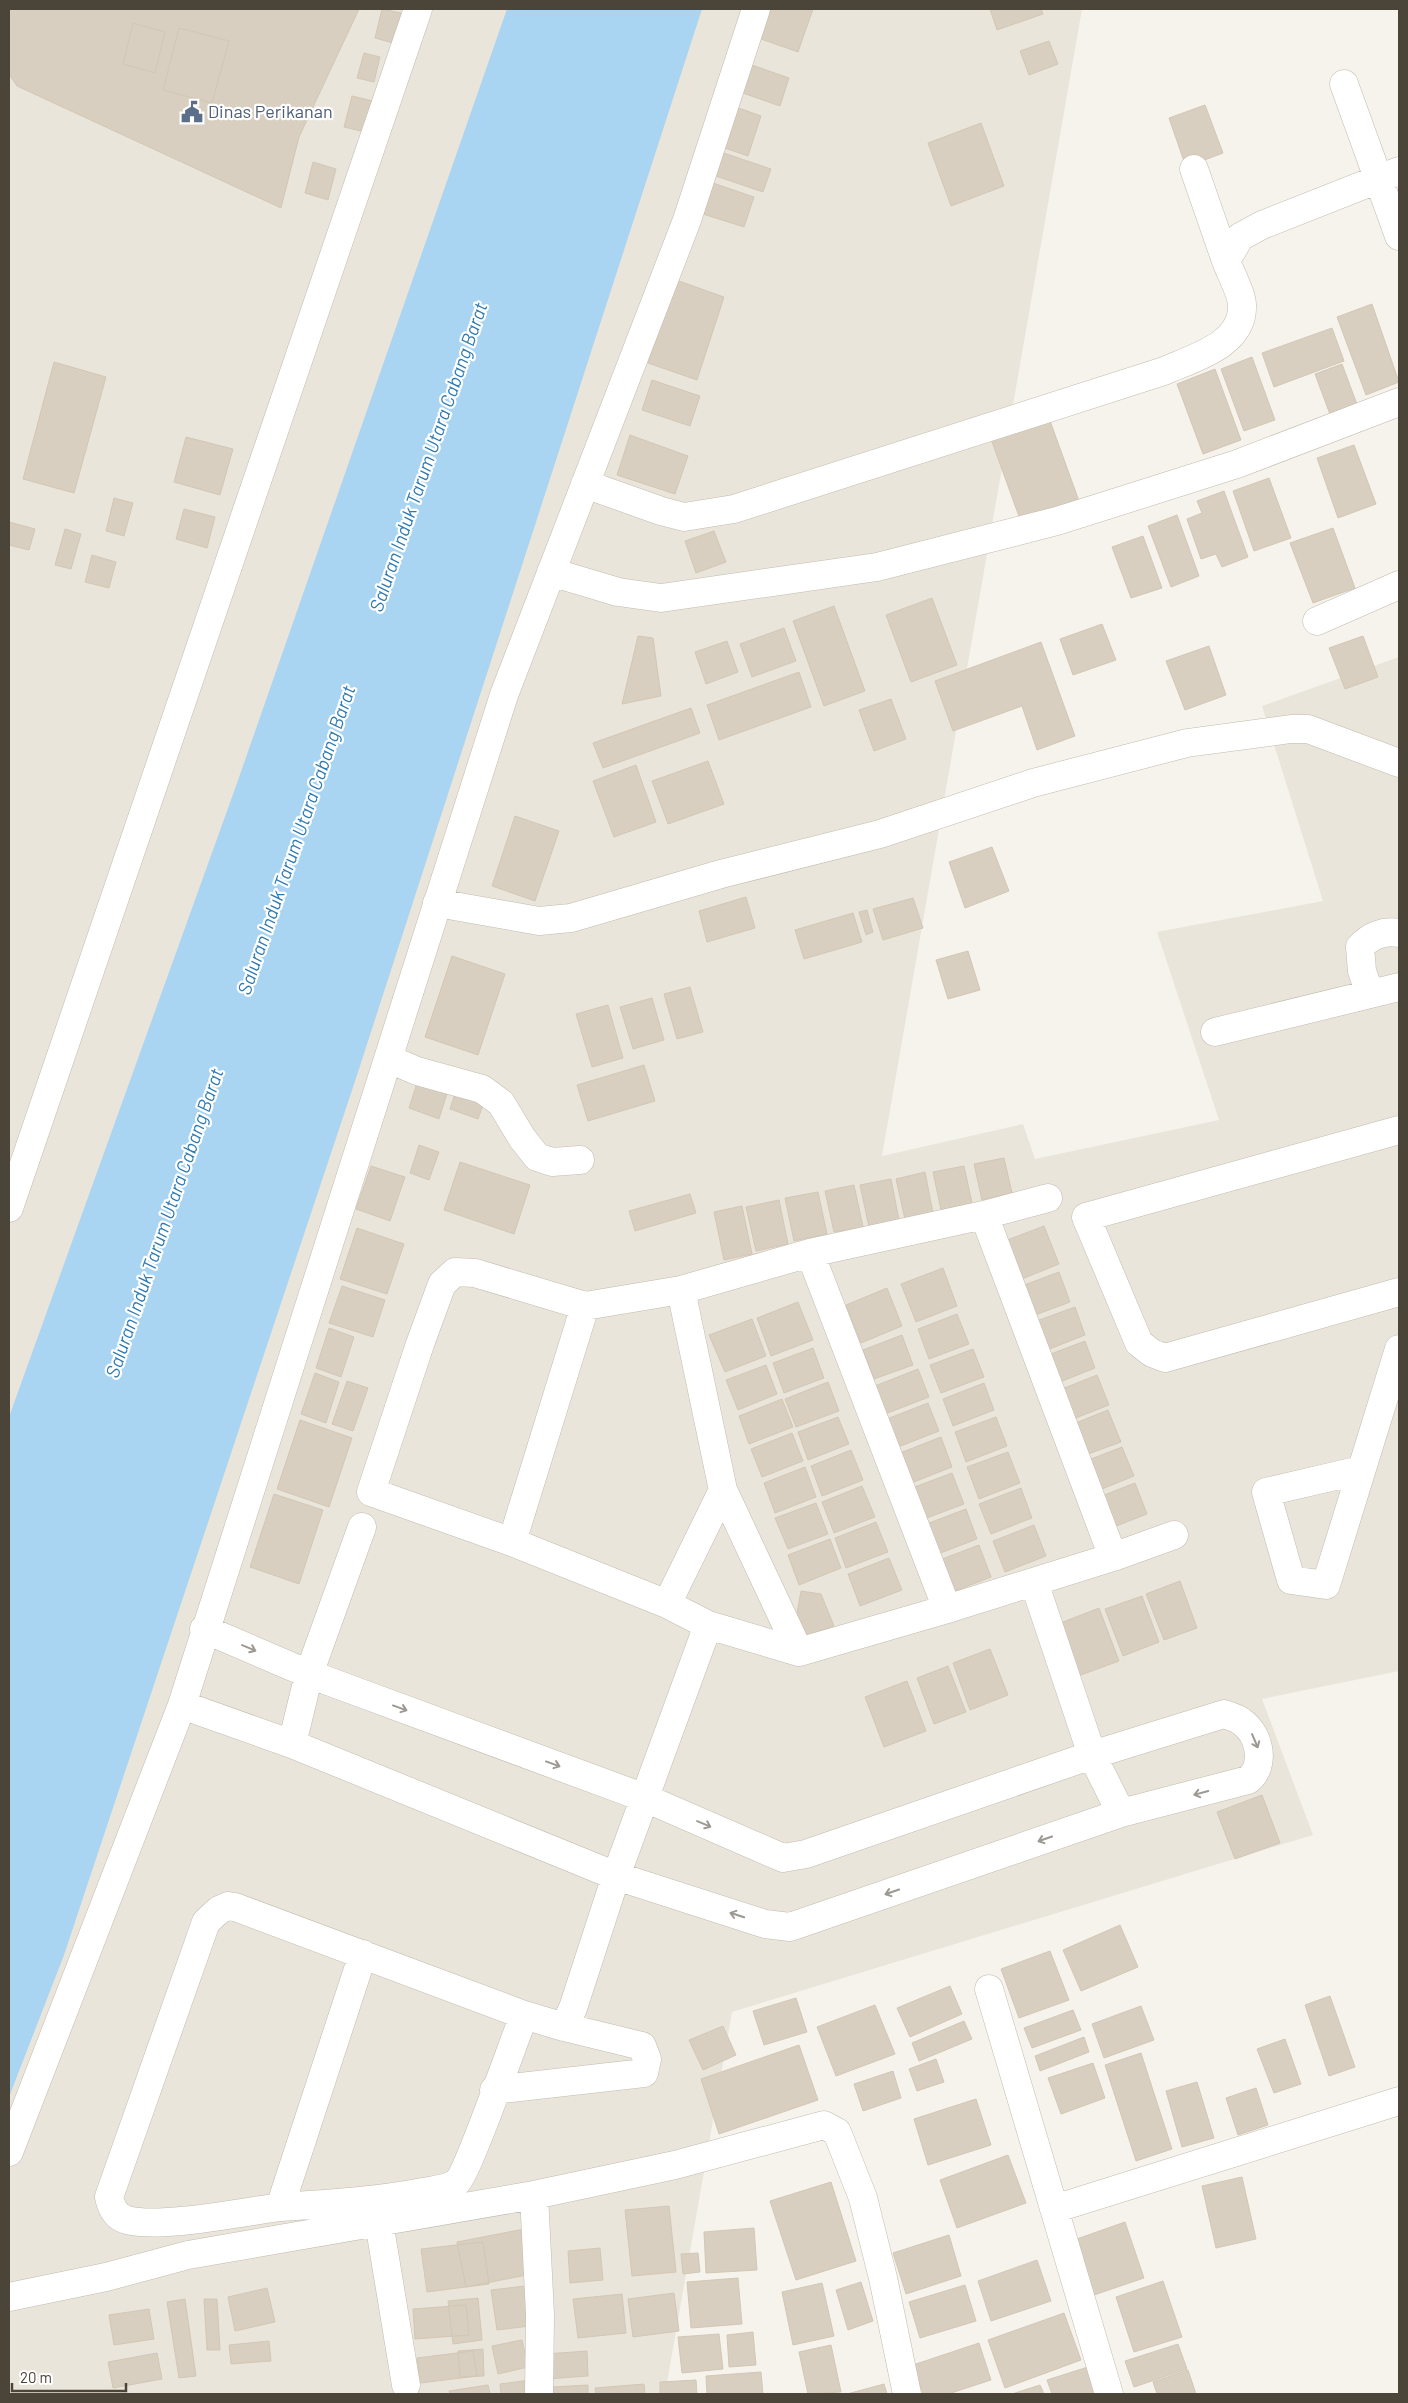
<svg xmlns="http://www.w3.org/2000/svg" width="1408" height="2403" font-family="Barlow,sans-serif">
<rect width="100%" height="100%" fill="#f6f3ec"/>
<path fill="#eae5da" d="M9,9H1082L882,1156L1023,1124L1035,1159L1219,1120L1157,932L1323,901L1262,706L1399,657V1671L1262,1699L1313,1835L732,2012L665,2394H9Z"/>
<path fill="#a9d4f2" d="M507,9H702L359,1069L64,1955L9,2097V1417L236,786Z"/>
<path fill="#d8cfc1" stroke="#d3c7b4" d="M9,9H359L299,137L281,208L17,86L9,74Z
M382,9L401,13L393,43L375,38Z
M771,9H813L798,52L761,39Z
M990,9H1041L1043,14L997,30Z
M133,23L165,32L155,73L123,64Z
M179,28L229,41L212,103L163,90Z
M1049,41L1058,64L1029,75L1020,51Z
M364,53L380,57L374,82L357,78Z
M749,64L789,78L780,106L740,92Z
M352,96L373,101L365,132L344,127Z
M1205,105L1223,153L1186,167L1169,118Z
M733,106L761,116L748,156L719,146Z
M981,123L1004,186L951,206L928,143Z
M718,151L771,169L763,192L710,174Z
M313,162L336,169L328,200L305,193Z
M713,183L754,197L744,227L703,214Z
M676,280L724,297L697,380L648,363Z
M1372,304L1399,382L1366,395L1337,317Z
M1332,328L1344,361L1274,387L1262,353Z
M1252,357L1275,420L1244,431L1221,369Z
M54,362L106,377L74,493L23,479Z
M1342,364L1358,407L1331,417L1315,374Z
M1215,369L1241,440L1203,454L1177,384Z
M652,380L700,396L690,426L642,410Z
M1049,418L1079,501L1021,522L991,439Z
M630,435L688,456L675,494L617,475Z
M186,437L233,449L220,495L174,482Z
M1354,445L1376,504L1338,518L1317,458Z
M1269,478L1291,538L1254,551L1233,491Z
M1224,491L1248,557L1222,567L1216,554L1201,559L1187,519L1202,513L1197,501Z
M114,498L133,503L124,536L106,531Z
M184,509L215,517L207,548L176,539Z
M1177,515L1199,576L1171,587L1148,526Z
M9,522L35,529L29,550L9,545Z
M1333,528L1355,588L1313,603L1290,543Z
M65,529L81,534L71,569L55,565Z
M714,531L726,562L696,573L685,541Z
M1143,536L1162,588L1131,598L1112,547Z
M92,555L116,562L109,588L85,582Z
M932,598L957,665L911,682L886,615Z
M834,606L865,691L824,706L793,621Z
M1102,624L1116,660L1073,675L1060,639Z
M784,628L796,661L752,677L740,644Z
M638,636L653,638L661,696L622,704Z
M1363,636L1378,677L1345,689L1329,648Z
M727,641L738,672L706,684L695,652Z
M1041,642L1075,736L1037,750L1022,706L953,731L935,681Z
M1209,646L1226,695L1185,710L1166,661Z
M799,672L811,707L719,740L707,705Z
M891,699L906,739L874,751L859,710Z
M691,708L700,733L603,768L593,743Z
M708,761L724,804L668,824L652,781Z
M636,765L656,822L614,837L593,781Z
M515,816L559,831L535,901L492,886Z
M992,847L1009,891L965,908L949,862Z
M746,897L755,928L707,942L699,911Z
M913,898L923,928L883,940L873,909Z
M867,910L873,932L866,935L859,912Z
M853,913L862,942L804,959L795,930Z
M968,951L980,990L948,999L936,960Z
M452,956L505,974L478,1055L425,1037Z
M690,987L703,1032L677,1039L664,994Z
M652,998L664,1040L633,1049L620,1007Z
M608,1005L623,1058L592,1067L576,1014Z
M644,1065L655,1101L588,1121L577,1085Z
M419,1077L449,1087L439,1119L409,1108Z
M458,1084L487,1094L478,1119L450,1109Z
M419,1145L439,1152L429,1180L410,1173Z
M1004,1158L1012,1193L982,1200L974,1164Z
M460,1162L530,1185L514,1234L444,1210Z
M371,1166L405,1177L390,1221L356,1209Z
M964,1166L972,1203L941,1210L933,1172Z
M925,1172L933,1213L905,1219L896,1179Z
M891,1179L899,1220L869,1227L860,1185Z
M854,1185L863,1227L834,1232L825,1191Z
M818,1192L827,1234L794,1241L785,1198Z
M690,1194L696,1213L635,1231L629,1211Z
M779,1200L788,1244L756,1251L746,1207Z
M742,1206L752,1254L724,1260L714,1212Z
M1044,1226L1059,1264L1017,1281L1002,1242Z
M357,1228L404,1244L387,1294L340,1279Z
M943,1268L957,1306L916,1322L901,1284Z
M1059,1272L1070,1302L1030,1317L1019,1287Z
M342,1286L385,1300L373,1337L329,1323Z
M887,1288L902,1326L861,1343L846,1305Z
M798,1302L813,1340L771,1356L757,1318Z
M1075,1307L1085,1335L1042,1352L1031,1323Z
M957,1314L969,1344L929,1359L918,1329Z
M752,1319L766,1356L725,1372L709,1335Z
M329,1328L354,1337L341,1377L316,1368Z
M902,1335L913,1365L874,1379L863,1350Z
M1085,1341L1095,1368L1055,1384L1043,1357Z
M813,1348L824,1378L784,1393L773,1363Z
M973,1349L984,1377L941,1393L930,1365Z
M766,1365L777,1394L738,1410L726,1380Z
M918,1369L929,1397L885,1414L875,1386Z
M315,1373L339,1382L326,1423L301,1414Z
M1097,1375L1109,1405L1068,1421L1057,1391Z
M347,1381L368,1388L353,1431L332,1424Z
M828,1382L839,1411L796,1427L785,1399Z
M984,1383L994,1410L953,1426L943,1399Z
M782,1399L793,1427L749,1444L739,1416Z
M928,1403L939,1431L898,1447L887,1419Z
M1108,1410L1121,1442L1080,1457L1068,1426Z
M838,1417L849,1444L808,1460L798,1432Z
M996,1417L1007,1446L966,1462L955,1432Z
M300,1420L352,1438L329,1507L277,1489Z
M792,1433L803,1461L762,1477L751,1449Z
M941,1437L952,1467L911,1483L900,1453Z
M1122,1447L1134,1476L1092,1493L1081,1463Z
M851,1450L863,1480L822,1496L811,1466Z
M1008,1452L1020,1483L979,1499L967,1467Z
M805,1467L816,1497L775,1513L764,1483Z
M952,1473L964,1504L924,1519L912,1488Z
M1135,1483L1147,1514L1106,1530L1094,1499Z
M862,1486L875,1517L834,1533L822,1502Z
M1021,1488L1032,1518L991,1534L979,1504Z
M274,1494L323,1510L299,1584L250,1567Z
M816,1503L828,1534L788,1549L775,1518Z
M966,1509L977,1539L935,1555L924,1525Z
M876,1522L888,1552L846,1568L835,1538Z
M1034,1525L1046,1556L1005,1572L993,1541Z
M830,1539L841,1568L799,1585L788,1555Z
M979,1545L991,1577L950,1593L937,1561Z
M889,1558L902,1590L860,1606L848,1574Z
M1180,1581L1197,1628L1164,1640L1146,1594Z
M801,1591L821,1594L834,1626L792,1641Z
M1142,1596L1159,1642L1123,1656L1105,1609Z
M1099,1608L1119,1661L1078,1676L1058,1624Z
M990,1649L1008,1695L970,1710L953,1663Z
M948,1666L966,1712L934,1724L917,1678Z
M907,1681L926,1731L884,1747L865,1697Z
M1262,1795L1280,1843L1235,1859L1217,1812Z
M1120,1925L1138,1967L1081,1991L1063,1950Z
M1050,1951L1069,2000L1019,2018L1001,1969Z
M950,1986L962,2014L910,2037L897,2008Z
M1330,1996L1355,2067L1329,2076L1305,2005Z
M796,1998L807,2032L764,2045L753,2011Z
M875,2005L895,2054L836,2076L817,2027Z
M1141,2006L1154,2040L1104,2058L1092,2024Z
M1073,2010L1081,2030L1032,2048L1024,2028Z
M964,2021L972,2039L919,2061L912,2043Z
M723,2026L736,2055L703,2070L689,2040Z
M1084,2037L1089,2052L1040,2071L1035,2056Z
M1285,2039L1301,2084L1274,2093L1257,2049Z
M799,2045L818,2100L719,2134L701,2079Z
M1141,2053L1172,2149L1136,2161L1105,2065Z
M936,2059L944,2082L917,2091L909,2069Z
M1093,2063L1105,2098L1061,2114L1048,2078Z
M893,2071L901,2098L863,2111L854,2084Z
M1197,2082L1214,2138L1182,2147L1166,2091Z
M1256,2088L1268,2125L1238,2135L1226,2098Z
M976,2099L991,2145L928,2165L914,2119Z
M1008,2155L1026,2203L957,2228L940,2180Z
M1242,2177L1256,2239L1216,2248L1202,2186Z
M831,2182L856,2261L796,2280L770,2201Z
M669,2206L676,2272L632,2276L625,2210Z
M1125,2222L1144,2278L1094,2295L1074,2240Z
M754,2228L757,2270L706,2273L704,2232Z
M524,2229L532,2274L466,2287L457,2242Z
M949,2235L961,2276L906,2294L893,2253Z
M483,2242L489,2284L427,2292L421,2249Z
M600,2248L603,2280L570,2283L568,2251Z
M698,2253L700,2272L683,2274L681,2254Z
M1037,2260L1051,2301L991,2321L978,2281Z
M738,2278L742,2324L691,2328L687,2282Z
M1163,2281L1182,2337L1134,2352L1116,2297Z
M861,2282L873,2321L848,2330L836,2290Z
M822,2283L834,2336L793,2345L782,2292Z
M965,2285L976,2321L920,2338L909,2302Z
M525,2286L530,2326L497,2330L491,2290Z
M267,2288L275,2322L235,2331L228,2297Z
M674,2293L679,2331L633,2337L628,2299Z
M622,2294L626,2333L578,2338L573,2299Z
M478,2298L482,2340L453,2344L448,2301Z
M185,2299L196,2376L179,2378L167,2302Z
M204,2299H217L220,2350H207Z
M466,2305L469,2335L415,2339L413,2309Z
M149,2309L154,2339L114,2345L109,2315Z
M1064,2313L1081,2360L1005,2388L988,2340Z
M753,2332L756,2365L729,2367L727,2335Z
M719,2334L723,2369L682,2373L678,2337Z
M522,2340L528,2367L498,2374L492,2346Z
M269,2341L271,2361L231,2364L229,2345Z
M979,2343L991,2380L948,2394H923L913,2365Z
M1178,2344L1187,2369L1134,2387L1125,2361Z
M831,2345L841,2392L808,2394L799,2352Z
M483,2349L484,2376L460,2377L458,2351Z
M473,2351L477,2376L420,2383L417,2358Z
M587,2351L588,2376L547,2379L545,2354Z
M157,2353L162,2379L113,2388L108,2362Z
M1088,2367L1097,2394H1052L1047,2380Z
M1188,2370L1196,2394H1157L1153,2382Z
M761,2372L763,2394H707L706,2376Z
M530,2380L532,2394H501L500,2384Z
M696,2380L697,2394H660V2382Z
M644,2384L645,2394H596L595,2388Z
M884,2384L887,2394H847Z
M488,2385L490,2394H450L449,2391Z
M588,2385V2394H553V2387Z
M1040,2385L1044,2394H1012Z"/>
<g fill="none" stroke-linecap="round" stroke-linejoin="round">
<g stroke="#c2bbae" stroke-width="29">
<path id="minor" d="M1344,84L1399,236
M1194,169L1226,261
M585,484L661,511L684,517L734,509L1164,371C1193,358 1244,345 1242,305C1242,294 1230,272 1226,261L1240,237L1262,225L1399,171
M551,572L618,592L661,598L877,567L1057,521L1237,464L1399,402
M1317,621L1399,585
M437,903L539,921L571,918L721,874L880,834L1033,783L1187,743L1291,729H1308L1399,763
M1370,994L1362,971L1360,947C1370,936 1384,930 1399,933
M1215,1032L1399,987
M389,1059L417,1071L482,1089L501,1103L522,1138L537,1157L552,1162L580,1160
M1399,1130L1086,1217L1139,1343L1152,1353L1165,1358L1399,1292
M1048,1198L984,1215L810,1253L681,1290L585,1306L475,1273L455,1272L442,1284L420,1344L371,1492L512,1542L667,1604L708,1625L799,1652L947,1609L1113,1557L1174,1535
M9,1208L418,9
M984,1215L1113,1557
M810,1253L947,1609
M681,1290L723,1490L799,1652
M1352,1472L1266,1492L1291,1580L1326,1585L1399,1349
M512,1542L585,1306
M1034,1582L1092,1755L1121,1813
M667,1604L723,1490
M182,1705L292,1744L616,1876L765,1924L790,1927L1121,1813L1248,1780C1266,1766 1260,1735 1242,1722C1237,1718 1229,1716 1224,1714L1092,1755L806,1854L783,1858L645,1798L309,1674L204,1629
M292,1744L309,1674L362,1527
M363,1954L280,2207C243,2212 160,2229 127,2220C116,2217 111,2207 109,2197L206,1922L219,1910L228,1906L235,1907L524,2015
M989,1989L1109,2394
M564,2027L573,2008L616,1876L708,1625
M9,2152L182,1705L504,695L687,220L756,9
M534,2195L540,2314L539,2394
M280,2207C328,2204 376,2201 423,2192C433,2190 448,2189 456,2183C467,2175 515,2038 524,2015L564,2027L642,2046L647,2059L644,2073L494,2090
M1054,2209L1399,2101
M379,2222L406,2385
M9,2297L106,2277L188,2255L534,2195L675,2165L824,2125L837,2132L863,2198L883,2278L907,2394"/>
</g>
<use href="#minor" stroke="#fff" stroke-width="28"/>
</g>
<defs><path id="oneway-shaft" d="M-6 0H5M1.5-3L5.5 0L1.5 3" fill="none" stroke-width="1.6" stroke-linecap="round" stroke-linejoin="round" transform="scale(1.25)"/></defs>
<g stroke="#9c9892">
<use href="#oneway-shaft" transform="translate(249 1648) rotate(23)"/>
<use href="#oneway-shaft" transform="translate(400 1708) rotate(20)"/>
<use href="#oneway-shaft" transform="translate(1255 1741) rotate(67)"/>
<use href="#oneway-shaft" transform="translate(553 1764) rotate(20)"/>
<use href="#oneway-shaft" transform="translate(1201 1793) rotate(165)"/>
<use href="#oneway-shaft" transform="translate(704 1824) rotate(23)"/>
<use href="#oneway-shaft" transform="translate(1045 1839) rotate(161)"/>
<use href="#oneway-shaft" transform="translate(892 1892) rotate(161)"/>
<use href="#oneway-shaft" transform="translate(737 1915) rotate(-162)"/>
</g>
<defs>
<g id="civic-bare" transform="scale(1.725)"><path d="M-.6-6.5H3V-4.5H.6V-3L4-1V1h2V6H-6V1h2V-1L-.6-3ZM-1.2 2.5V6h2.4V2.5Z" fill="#5c6f8a" stroke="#fff" stroke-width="2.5" paint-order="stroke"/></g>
</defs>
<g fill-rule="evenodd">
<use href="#civic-bare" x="192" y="112"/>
</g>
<g text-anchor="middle" stroke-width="4.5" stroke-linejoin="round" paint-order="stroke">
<g font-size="18" fill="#4e5e75" stroke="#fff" text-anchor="start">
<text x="208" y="118">Dinas Perikanan</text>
</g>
<g font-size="19" font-style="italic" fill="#2e7ab2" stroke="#fff">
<text transform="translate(428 457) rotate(-71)" y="7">Saluran Induk Tarum Utara Cabang Barat</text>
<text transform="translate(296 840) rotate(-71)" y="7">Saluran Induk Tarum Utara Cabang Barat</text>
<text transform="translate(164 1223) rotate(-71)" y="7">Saluran Induk Tarum Utara Cabang Barat</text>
</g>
</g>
<rect width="1408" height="2403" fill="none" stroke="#4b4439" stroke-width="20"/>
<path d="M12 2383v8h114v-8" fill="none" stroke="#4b4439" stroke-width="2.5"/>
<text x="20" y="2383" font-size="15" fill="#4b4439" stroke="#ffffff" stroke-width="4" paint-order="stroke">20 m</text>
</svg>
